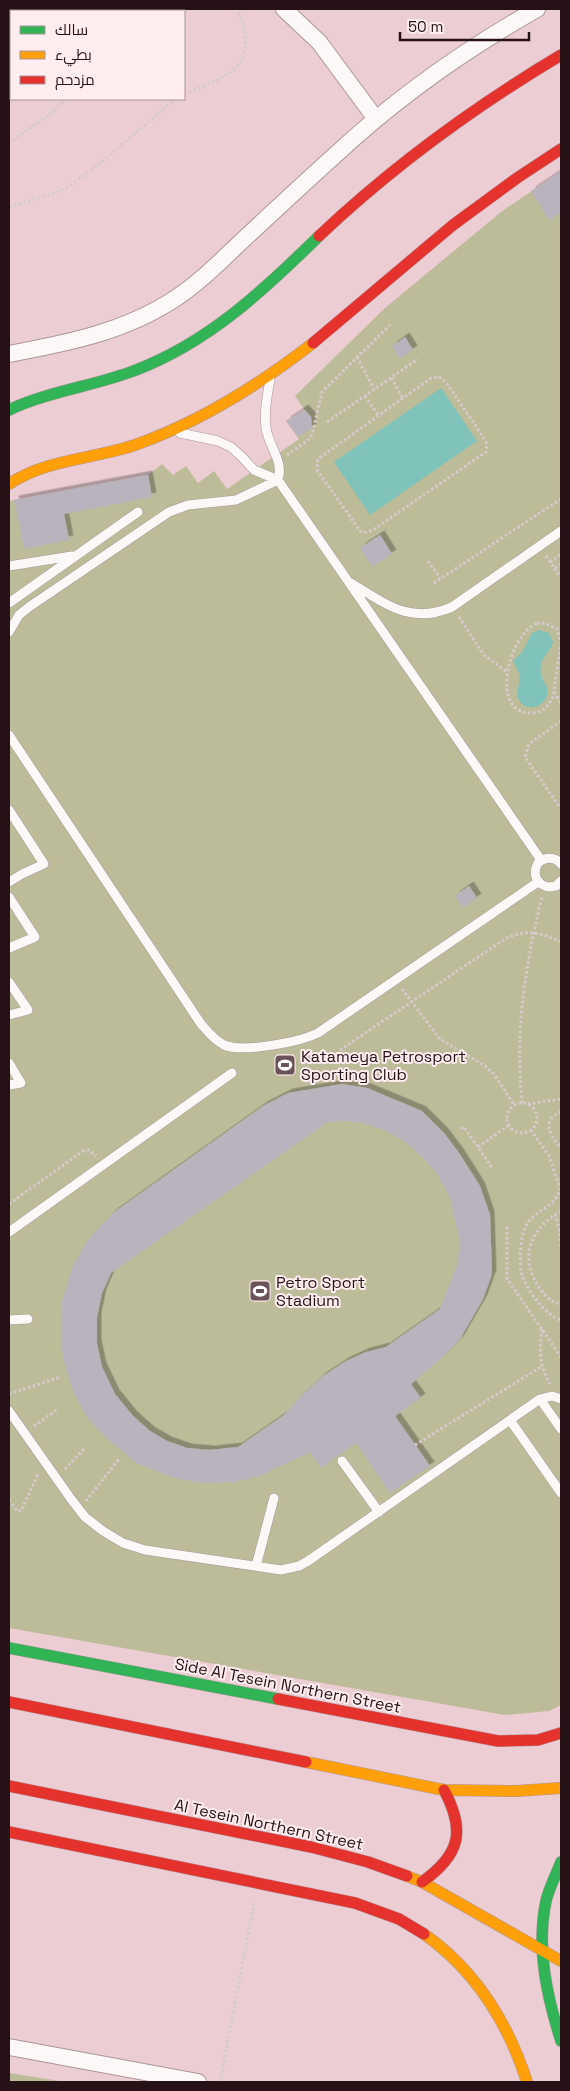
<svg xmlns="http://www.w3.org/2000/svg" width="570" height="2091" font-family="'Space Grotesk',Cairo,sans-serif">
<defs>
<filter id="shadow"><feDropShadow dx="4.5" dy="-4.5" stdDeviation="0" flood-color="#0004"/></filter>
</defs>
<rect width="100%" height="100%" fill="#ebcdd3"/>
<path fill="#bdbc99" d="M561,171V1705L549,1711L505,1715L9,1628V501L148,475L162,464L173,475L186,466L198,483L214,471L227,489L299,439L286,421L304,409L295,396L385,308L501,212Z
M9,2073L66,2082H9Z"/>
<path fill="#7fc3bb" d="M441,388L477,441L370,515L334,462Z
M539,630L549,633L553,642C552,650 544,654 542,662C541,665 540,670 541,674C541,679 546,683 547,688C550,699 539,709 528,707C522,705 519,701 517,696L520,676L513,661L523,651L532,633Z"/>
<path fill="#b8b3bc" fill-rule="evenodd" filter="url(#shadow)" d="M561,171V212L549,220L531,191Z
M405,337L413,350L400,359L392,346Z
M304,409L311,417L312,428L298,437L286,421Z
M148,475L152,497L64,514L69,540L24,549L14,500Z
M380,535L392,554L372,567L360,548Z
M469,886L477,898L463,908L455,896Z
M342,1084L367,1088L422,1111L444,1133L459,1153L480,1186L490,1215L492,1274L483,1299L460,1339L444,1356L411,1384L421,1398L395,1416L430,1466L390,1493L356,1443L321,1468L310,1452L260,1476L234,1482L204,1483L174,1478L136,1463L105,1437L86,1416L73,1392L63,1359L61,1336L62,1302L73,1265L89,1238L113,1213L263,1106L288,1093ZM344,1121L362,1123L384,1130L405,1142L422,1157L437,1174L450,1198L460,1242L457,1265L440,1309L386,1347L366,1352L346,1361L323,1376L302,1395L284,1415L238,1447L210,1450L187,1448L167,1441L150,1431L133,1416L115,1394L102,1367L97,1344V1317L102,1293L111,1273L328,1122Z"/>
<g fill="none" stroke-linecap="round" stroke-linejoin="round">
<g stroke="#ad969b" stroke-width="10">
<path id="lane" d="M180,433L218,441L231,447L242,457L254,470L278,480L541,860
M9,566L72,556
M351,583C386,604 410,625 452,607L561,531
M9,603L138,512
M9,632L19,615L29,607L169,512L188,505L236,500L278,480C284,461 269,447 266,428C264,412 267,396 270,380
M9,735L201,1024C208,1032 214,1040 224,1045C243,1053 299,1042 318,1033L538,882
M9,810L44,864L22,874L9,882
M561,864C555,856 545,857 538,863C530,877 541,890 556,886L561,881
M9,897L35,937L9,948
M9,982L28,1010L9,1015
M9,1063L21,1083L9,1085
M9,1232L232,1073
M9,1320L28,1319
M540,1399L561,1429
M9,1411L71,1499L85,1517L103,1531L123,1543L145,1550L281,1570L299,1566L308,1561L540,1399L552,1396L561,1399
M510,1420L561,1493
M342,1461L379,1512
M256,1566L274,1498"/>
</g>
<g stroke="#ad969b" stroke-width="18">
<path id="street" d="M284,9L319,42L376,119
M9,354C67,343 125,332 176,298C201,281 223,259 244,239C274,211 303,184 333,157C394,100 464,50 537,9
M9,2047L198,2082"/>
</g>
<g stroke="#ad969b" stroke-width="12">
<path id="fast" d="M9,410C49,391 95,386 136,370C209,342 264,290 319,236
M9,1648L278,1699
M561,1862C556,1875 549,1888 546,1901C536,1948 547,1997 561,2041"/>
</g>
<g stroke="#ad969b" stroke-width="12">
<path id="slow" d="M9,484C46,459 94,459 135,445C200,422 259,385 313,343
M306,1762L444,1790L516,1791L561,1788
M407,1876L422,1882L561,1961
M424,1934C475,1970 508,2023 527,2082"/>
</g>
<g stroke="#ad969b" stroke-width="12">
<path id="jam" d="M319,236C393,166 474,107 561,55
M313,343L453,225L517,178L561,149
M278,1699L498,1741L538,1740L561,1733
M9,1702L306,1762
M9,1786L311,1847L368,1862L407,1876
M9,1832L355,1903L399,1919L424,1934
M422,1882C460,1855 466,1831 444,1790"/>
</g>
<path stroke="#d5cbcd" stroke-width="3" stroke-dasharray="2.5 2.5" stroke-linecap="butt" d="M180,11L184,9
M184,94C233,74 259,68 238,9
M9,143L46,117L67,99
M9,207L56,193L70,186L103,161L175,99
M357,357L374,389
M439,377L446,382L485,440L487,444L486,452L373,530L364,533L360,531L317,470L318,459L431,378Z
M391,378L403,398
M365,396L378,415
M327,422L418,359
M287,455L307,441L312,435L322,392L390,325
M546,556L561,578
M428,561L440,578
M550,562L561,554
M555,568L561,564
M434,583L561,499
M459,617L484,655L507,672
M537,623H545L557,629L561,643L553,697C549,705 544,712 533,713C490,716 506,638 537,623Z
M554,692L561,703
M561,721L529,744L525,757L561,809
M402,989L440,1039L485,1066L494,1074L514,1105
M340,1050L505,939C525,929 542,932 561,942
M522,1103C515,1028 525,968 542,896
M507 1118a15 15 0 1 1 30 0a15 15 0 1 1-30 0Z
M528,1104L561,1099
M561,1112C539,1121 552,1136 561,1149
M461,1129L464,1127L491,1166L488,1168
M531,1130L549,1156L560,1189C556,1208 532,1210 525,1228C520,1240 519,1262 522,1275C526,1289 547,1317 561,1320
M478,1147L509,1125
M9,1204L83,1151L89,1150L96,1156
M561,1211C530,1229 518,1257 540,1289C547,1297 551,1303 561,1304
M555,1214L560,1232L561,1250
M507,1227V1279L561,1357
M542,1329C539,1350 539,1365 550,1384
M9,1394L61,1377
M34,1426L58,1409
M415,1445L541,1367
M65,1469L85,1448
M9,1500L17,1511H21L38,1474
M86,1501L119,1459
M220,2082L254,1903"/>
<use href="#lane" stroke="#fcf8f8" stroke-width="9"/>
<use href="#street" stroke="#fcf8f8" stroke-width="16"/>
<use href="#fast" stroke="#30b455" stroke-width="11"/>
<use href="#slow" stroke="#ff9f0a" stroke-width="11"/>
<use href="#jam" stroke="#e5322d" stroke-width="11"/>
</g>
<defs>
<g id="stadium-square" transform="scale(1.125)"><rect x="-9" y="-9" width="18" height="18" rx="4" fill="#6a5358" stroke="#ffedf0"/><path d="M0-5a6.5 5 0 1 0 0 10a6.5 5 0 1 0 0-10ZM-3.5-1.8h7v3.6h-7Z" fill="#fff"/></g>
</defs>
<g fill-rule="evenodd">
<use href="#stadium-square" x="285" y="1065"/>
<use href="#stadium-square" x="260" y="1291"/>
</g>
<g text-anchor="middle" stroke-width="4" stroke-linejoin="round" paint-order="stroke">
<g font-size="16" fill="#251116" stroke="#ffedf0" text-anchor="start">
<text x="301" y="1062">Katameya Petrosport<tspan x="301" dy="18">Sporting Club</tspan></text>
<text x="276" y="1288">Petro Sport<tspan x="276" dy="18">Stadium</tspan></text>
</g>
<g font-size="16" fill="#251116" stroke="#ffedf0">
<text transform="translate(288 1685) rotate(11)" y="6">Side Al Tesein Northern Street</text>
<text transform="translate(269 1824) rotate(12)" y="6">Al Tesein Northern Street</text>
</g>
</g>
<rect width="570" height="2091" fill="none" stroke="#251116" stroke-width="20"/>
<rect x="10" y="10" width="175" height="90" fill="#ffedf0" stroke="#a89599"/>
<rect x="20" y="26" width="25" height="8" fill="#30b455" stroke="#a89599"/>
<text x="55" y="35" font-size="15" fill="#251116">سالك</text>
<rect x="20" y="51" width="25" height="8" fill="#ff9f0a" stroke="#a89599"/>
<text x="55" y="60" font-size="15" fill="#251116">بطيء</text>
<rect x="20" y="76" width="25" height="8" fill="#e5322d" stroke="#a89599"/>
<text x="55" y="85" font-size="15" fill="#251116">مزدحم</text>
<path d="M400 32v8h129v-8" fill="none" stroke="#251116" stroke-width="2.5"/>
<text x="408" y="32" font-size="15" fill="#251116" stroke="#ffedf0" stroke-width="4" paint-order="stroke">50 m</text>
</svg>
